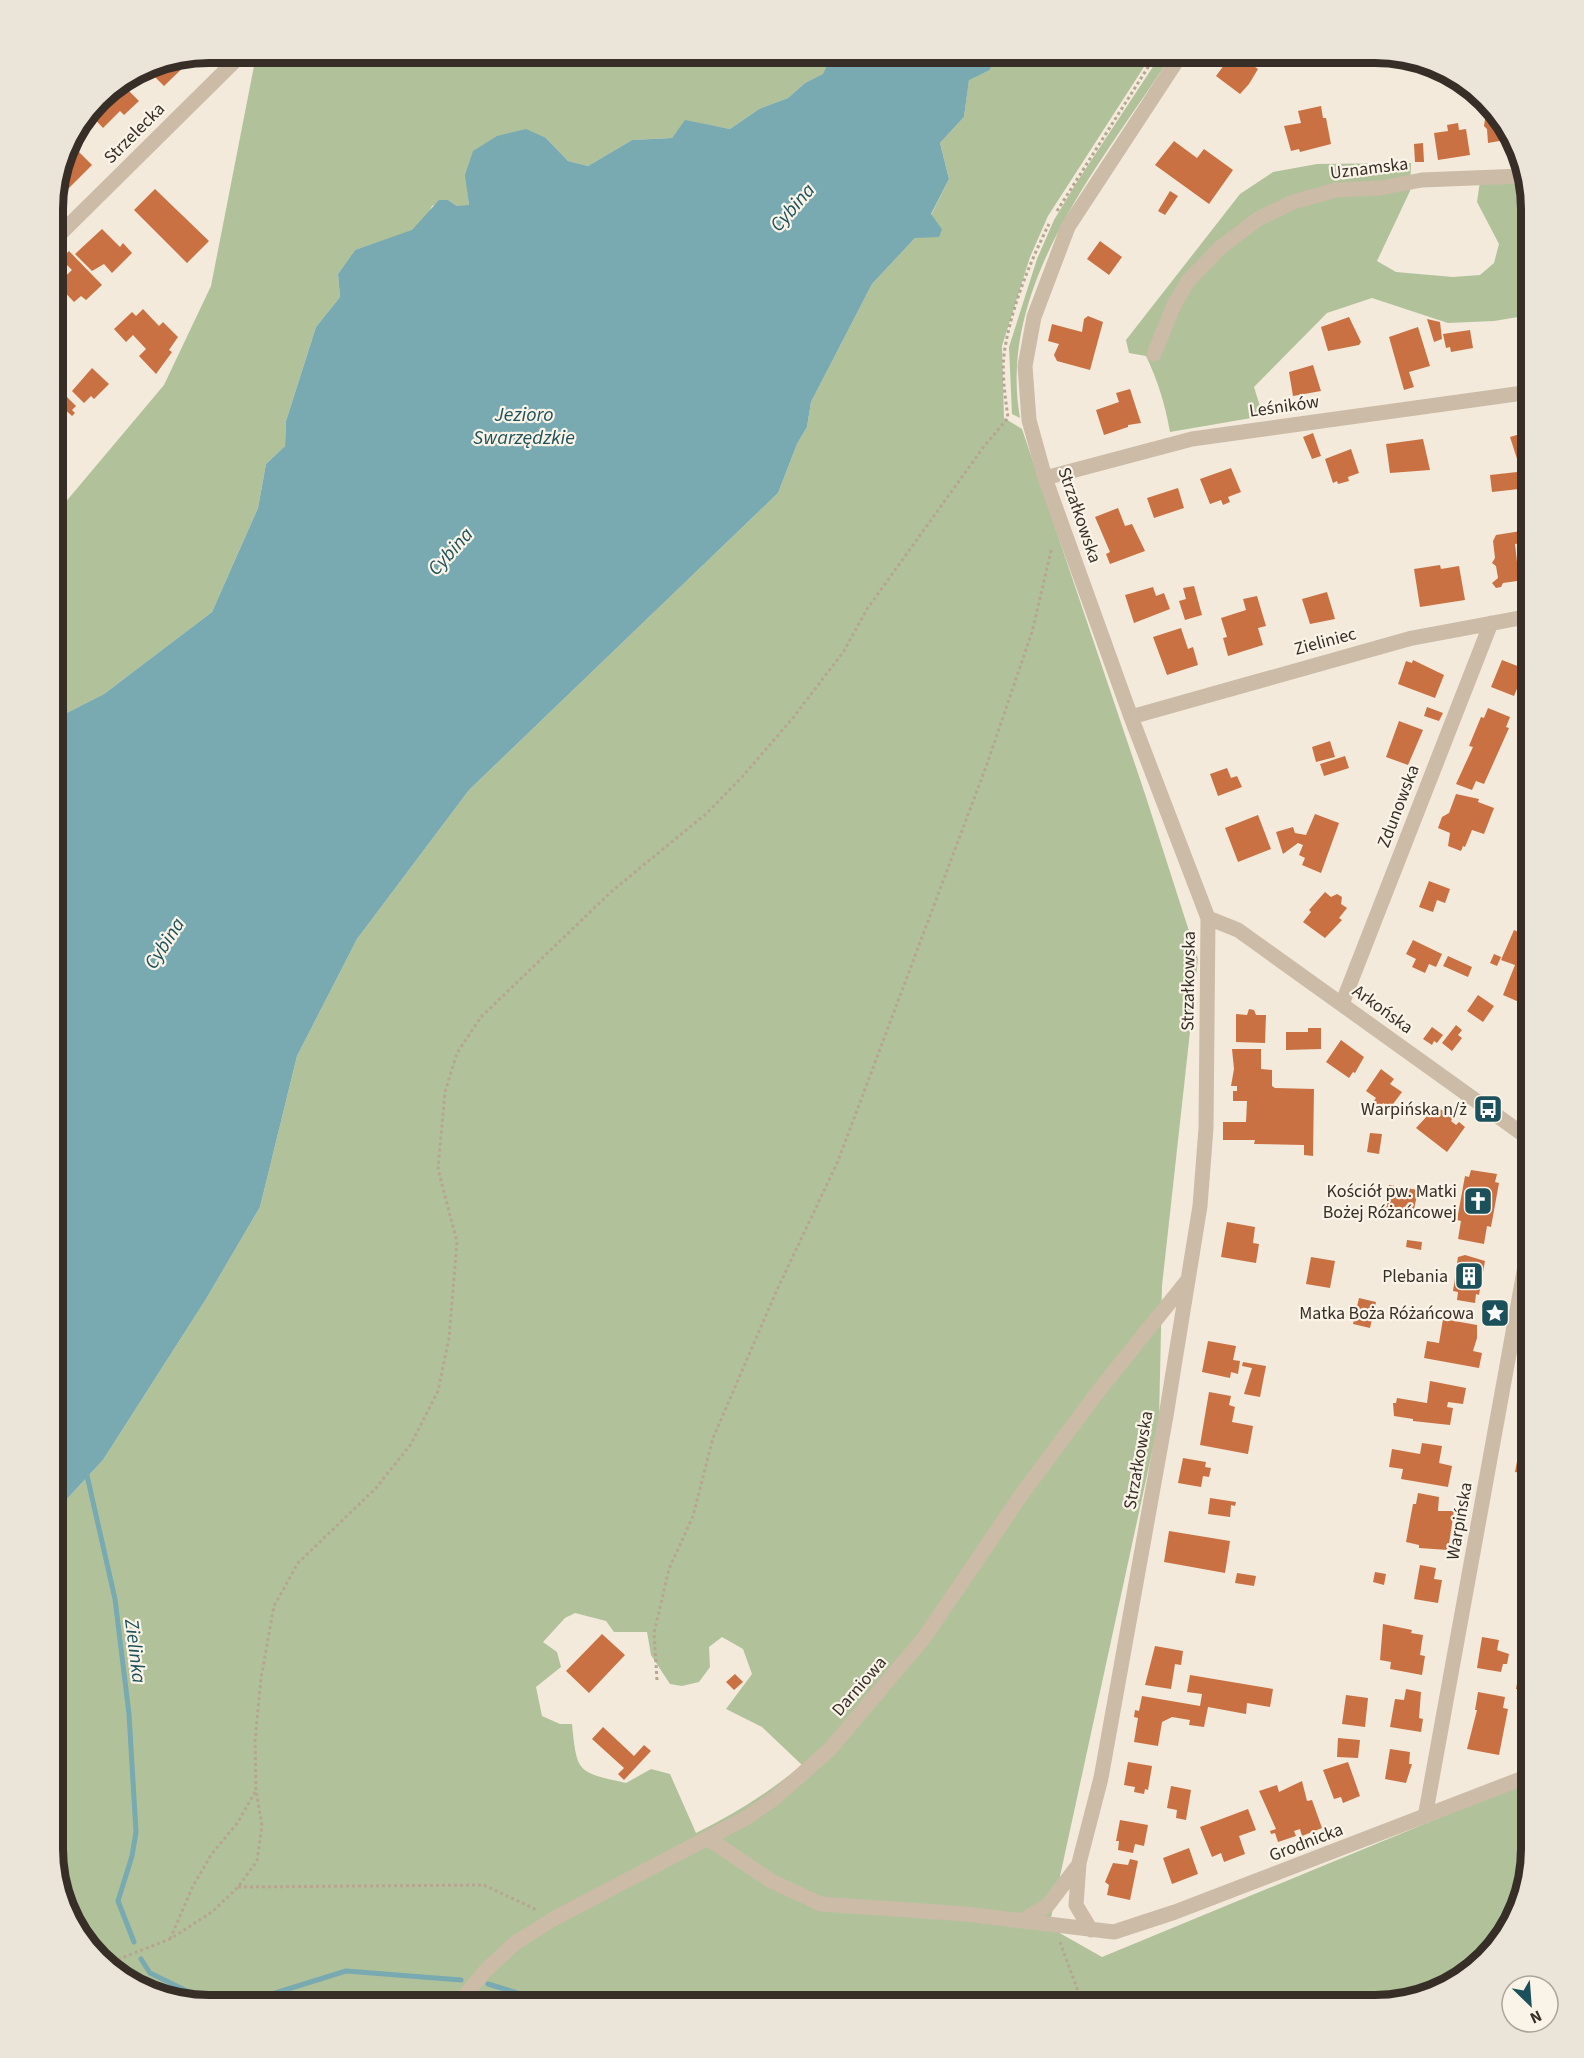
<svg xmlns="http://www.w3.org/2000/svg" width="1584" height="2058" font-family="'Source Sans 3',sans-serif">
<rect width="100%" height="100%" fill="#f3eadb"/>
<path fill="#b1c29b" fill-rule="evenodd" d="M265,53H833L824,74L805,83L788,98L759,109L730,129L685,121L672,138L632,140L588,166L568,161L546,138L466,175L469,206H457L448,200L432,206L428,215L412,231L355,250L338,274L340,297L316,327L286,421L285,446L266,464L258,508L212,612L104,694L53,720V517L164,385L211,286L255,61Z
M991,53H1153L1048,216L1030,257L1002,346L1004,418L1022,429L1145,794L1198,959L1162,1286L1159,1420L1049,1927L1102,1957L1531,1780V1850L1511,1927L1462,1979L1376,2005H208L131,1985L79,1936L53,1849V1514L103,1460L206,1299L260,1207L297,1056L357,939L469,790L778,493L797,444L807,427L811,402L872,284L915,238L942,229L931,215L949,179L940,143L964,117L969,79L990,70L993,62ZM575,1613L606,1621L614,1632H647L651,1655L670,1684L682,1686L699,1682L710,1667L709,1647L722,1637L743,1649L752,1674L726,1709L762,1727L802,1765C769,1792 735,1814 696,1833L670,1774L651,1769L626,1783C577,1772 577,1773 572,1724H560L542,1716L536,1687L561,1667L557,1652L543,1642L565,1618Z
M1162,53H1173C1105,159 996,283 1020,418L1012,414L1009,347L1037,259L1054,220L1075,185Z
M1411,163L1410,191L1377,261L1396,272L1453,277L1480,275L1494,263L1499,244L1477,202L1480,181H1523L1531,209V315L1494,321L1448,323L1372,298L1327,313L1254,387L1263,416L1170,432C1165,404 1158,381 1146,356L1129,353L1126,340L1240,194L1273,172L1317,164Z"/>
<path fill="#79a9b1" d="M833,53H991L993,62L990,70L969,80L964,117L940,143L949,179L931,214L942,229L939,237L915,238L872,284L811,402L807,427L797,444L778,493L469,790L357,939L297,1056L260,1207L206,1299L103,1460L53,1514V720L104,694L212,612L258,508L266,464L285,446L286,421L316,327L340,297L338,274L355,250L412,230L439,200H448L457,206L469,205L465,175L473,151L497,136L526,129L546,138L568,161L588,166L632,140L672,138L685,120L730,129L759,109L788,98L805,83L823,74Z"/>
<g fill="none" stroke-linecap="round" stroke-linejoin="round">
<path stroke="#79a9b1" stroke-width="5" d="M86,1471L115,1599L129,1714L136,1832L132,1856L118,1901L134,1942
M141,1959L150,1973L191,1993L225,1998L272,1994L346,1971L461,1980
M488,1984L558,2005"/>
</g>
<path fill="#c97143" d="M1233,53H1259L1263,56L1255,67L1258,69L1249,84L1240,94L1216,76Z
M1308,53H1322L1320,57L1323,59L1320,64L1312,61L1305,56Z
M192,56L194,57L164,86L145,67Z
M116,88L123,94L128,90L139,101L124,115L120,111L103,128L89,113L104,93L107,97Z
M1487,105L1505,122L1511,139L1488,143L1487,129L1484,126Z
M1321,106L1323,118H1326L1331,144L1300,152L1299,149L1291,151L1284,126L1301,123L1298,111Z
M1458,123L1459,130L1466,129L1470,155L1438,160L1434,133L1448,131L1447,125Z
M1174,141L1197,158L1204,149L1233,170L1209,204L1155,165Z
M1423,143L1424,162H1415L1414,144Z
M73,146L92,165L68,189L58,178L65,169L61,166L65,153Z
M155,189L209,241L187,263L134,210Z
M1170,191L1178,196L1165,215L1158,211Z
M102,229L120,247L123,243L132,253L112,273L104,264L92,271L75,254Z
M1100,241L1122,257L1109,275L1087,259Z
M69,251L102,285L86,300L81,296L74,302L57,284L72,270L61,259Z
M143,309L159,326L163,322L178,337L169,350L172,352L156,374L139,356L146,349L133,335L126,342L114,329L132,312L136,316Z
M1088,316L1103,322L1090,370L1057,361L1054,355L1059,344L1048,341L1052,324L1082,332L1084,319Z
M1349,317L1361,342L1359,345L1328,351L1321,327Z
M1427,319L1440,322L1442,339L1434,342Z
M1418,327L1430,366L1409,372L1414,387L1404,390L1389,337Z
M1470,330L1473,348L1451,352L1450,347L1446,348L1443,334Z
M1531,339V355L1530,356L1525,341Z
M1313,365L1321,391L1293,396L1289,372Z
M92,368L109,384L94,399L91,396L84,403L72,391Z
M1130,389L1141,423L1128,425V427L1104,435L1096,410L1119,402L1116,393Z
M67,397L76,406L72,410L75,413L72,416L59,404Z
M1313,433L1321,456L1312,459L1303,437Z
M1524,433H1531V458L1518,462L1510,437Z
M1423,439L1430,470L1390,473L1386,444Z
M1351,449L1359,473L1348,477L1349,481L1338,484L1337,481L1333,483L1325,459Z
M1231,468L1241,492L1228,497L1230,502L1223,505L1221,500L1210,504L1200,479Z
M1517,472L1519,489L1492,492L1490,475Z
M1178,488L1184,508L1154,518L1147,498Z
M1118,508L1125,526L1132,524L1145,551L1110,564L1106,554L1110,552L1095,517Z
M1521,531L1522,543L1515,544L1517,562L1531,560V579L1525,580L1522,585L1517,581L1503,583L1501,587L1496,588L1492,583L1498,578L1496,566L1492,563L1495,558L1493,541L1496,535Z
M1440,565L1441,569L1459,566L1465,600L1420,607L1414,569Z
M1194,586L1202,615L1185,620L1179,601L1186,599L1183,588Z
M1153,587L1156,596L1164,593L1170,609L1134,623L1125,595Z
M1327,592L1335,619L1310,624L1302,599Z
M1257,596L1266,626L1258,628L1263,645L1228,656L1223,638L1227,637L1221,618L1246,610L1243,599Z
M1181,628L1188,649L1193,647L1198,665L1167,675L1153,637Z
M1413,660L1444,675L1435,698L1398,684L1406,661L1412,663Z
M1502,660L1525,669L1514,696L1491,687Z
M1427,707L1443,713L1439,721L1424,716Z
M1488,708L1510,717L1506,727L1509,728L1484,784L1476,781L1472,790L1456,784L1473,747L1469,746L1481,717L1484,718Z
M1399,721L1423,730L1408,765L1386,757Z
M1330,741L1335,757L1316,762L1312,747Z
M1345,756L1349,768L1324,776L1320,764Z
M1227,768L1231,778L1237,776L1242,787L1218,796L1210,774Z
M1456,794L1479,799L1478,802L1494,808L1484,834L1472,830L1465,847L1463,846L1461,851L1448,846L1450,833L1438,828L1442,817L1449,813Z
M1315,814L1339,823L1321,873L1302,865L1305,858L1299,855L1303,845L1298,843L1283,854L1276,832L1293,827L1295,833L1306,835Z
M1258,815L1271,849L1238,862L1225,828Z
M1429,881L1450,889L1445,903L1437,900L1433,912L1419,907Z
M1325,892L1331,897L1337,894L1342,897L1341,904L1347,908L1339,918L1342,920L1325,938L1303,922L1311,912L1309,910Z
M1514,930L1528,936L1520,953L1531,958V972L1527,982L1531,983V992L1530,996L1522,993L1519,1002L1503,995L1515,965L1501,960Z
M1413,940L1442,954L1436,967L1429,964L1425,973L1412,967L1416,959L1406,954Z
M1494,954L1501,957L1497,966L1490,963Z
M1448,956L1472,967L1468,977L1443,966Z
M1478,995L1494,1006L1483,1022L1467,1011Z
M1249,1009L1254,1010L1256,1015H1266L1265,1043L1236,1042V1014L1247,1015Z
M1456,1025L1462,1030L1458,1035L1462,1038L1452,1051L1442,1043Z
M1432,1027L1443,1035L1437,1043L1434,1041L1432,1045L1423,1039Z
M1308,1028H1321V1049L1286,1050V1032H1308Z
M1341,1040L1364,1057L1355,1073L1353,1072L1349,1078L1326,1062Z
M1232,1049H1261V1069L1272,1070V1086L1275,1088L1314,1089L1313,1156L1304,1155V1145L1254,1144L1255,1140H1223V1122H1246L1247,1101H1233V1091H1237V1086H1231L1234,1069Z
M1381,1069L1394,1079L1390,1084L1402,1092L1390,1108L1383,1103L1380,1107L1373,1102L1376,1098L1366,1091Z
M1433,1104L1453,1118L1451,1121L1456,1125L1459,1122L1465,1127L1447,1152L1416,1128L1428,1115L1426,1113Z
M1370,1133L1382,1134L1379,1154L1367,1152Z
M1471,1170L1497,1174L1495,1182L1499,1183L1491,1227L1487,1226L1484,1244L1458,1239L1461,1221L1457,1220L1465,1176L1469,1177Z
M1389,1185L1418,1190L1412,1219L1395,1216V1212L1384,1210Z
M1227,1222L1255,1227L1253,1243L1259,1244L1256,1263L1221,1257Z
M1407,1240L1422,1242L1421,1250L1406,1247Z
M1465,1255L1485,1261L1479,1295L1476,1294L1475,1303L1457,1300L1458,1292L1453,1291L1458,1257Z
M1311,1257L1335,1261L1330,1288L1306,1284Z
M1359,1298L1376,1302L1370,1328L1353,1324Z
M1443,1319L1477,1325V1338L1473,1351L1482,1353L1479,1368L1424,1358L1427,1341L1439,1343Z
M1208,1341L1236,1346L1233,1360L1240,1361L1238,1374L1231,1372L1230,1378L1202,1372Z
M1243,1362L1266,1366L1260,1397L1244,1394L1252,1368L1242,1366Z
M1430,1381L1466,1388L1463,1404L1448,1402L1447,1407L1453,1408L1450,1425L1413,1421V1419L1394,1416L1393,1403H1396L1397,1398L1427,1403Z
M1209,1392L1231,1396L1229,1405L1235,1407L1232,1422L1253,1426L1248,1454L1200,1445Z
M1521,1440L1531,1443V1475L1515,1472Z
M1422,1443L1442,1446L1439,1463L1452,1466L1448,1487L1401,1479L1403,1469L1389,1467L1392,1449L1420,1454Z
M1183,1458L1206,1462L1205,1467L1211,1468L1209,1477L1203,1476L1201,1487L1178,1483Z
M1418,1493L1439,1497L1438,1511H1454L1448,1550L1419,1548V1545L1406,1542L1413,1504H1416Z
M1210,1498L1236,1502L1235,1506L1231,1505L1230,1517L1208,1514Z
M1169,1531L1230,1541L1225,1573L1164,1562Z
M1420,1565L1436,1568L1434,1579L1442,1580L1438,1603L1414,1599Z
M1375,1572L1386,1574L1384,1585L1373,1582Z
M1237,1573L1256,1576L1254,1586L1235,1583Z
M1383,1624L1412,1630L1411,1633L1423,1635L1420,1655L1425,1656L1422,1675L1390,1669L1391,1662L1380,1660Z
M602,1634L625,1655L589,1693L566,1671Z
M1482,1637L1499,1640L1497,1650L1509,1654L1507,1664H1503L1501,1672L1477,1668Z
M1155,1646L1183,1651L1181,1665L1175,1664L1171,1689L1145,1685Z
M1522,1657L1531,1659V1673L1519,1671Z
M735,1674L743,1682L734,1690L726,1682Z
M1190,1675L1273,1689L1270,1707L1247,1703L1246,1714L1208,1707L1204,1727L1189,1725L1190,1720L1172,1717L1162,1722L1158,1746L1134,1742L1138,1718L1134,1717L1135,1710L1139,1711L1142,1696L1200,1706L1202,1694L1187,1692Z
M1518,1678L1531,1680V1692L1516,1689Z
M1406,1689L1421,1692L1419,1718L1423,1719L1421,1732L1390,1727L1395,1699L1404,1700Z
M1478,1692L1505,1697L1503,1708L1508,1709L1499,1755L1467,1749L1477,1710H1475Z
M1346,1695L1368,1698L1365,1727L1342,1724Z
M603,1727L634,1756L644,1745L651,1751L624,1780L618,1774L624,1768L592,1739Z
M1338,1738L1360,1740L1358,1758L1337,1757Z
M1390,1749L1410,1752L1409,1764H1412L1406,1783L1385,1779Z
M1128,1762L1152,1766L1148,1790L1145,1789L1144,1794L1134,1792L1135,1787L1124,1785Z
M1348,1762L1360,1796L1343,1803L1341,1797L1334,1799L1323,1770Z
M1302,1781L1307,1801L1312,1800L1322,1828L1302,1836L1300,1829L1294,1831L1296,1836L1278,1842L1275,1833L1271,1834L1270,1831L1276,1829L1259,1791L1277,1785L1279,1792Z
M1171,1786L1191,1790L1186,1820L1176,1818L1177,1810L1167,1808Z
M1248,1809L1256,1830L1239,1836L1245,1854L1224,1862L1221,1853L1212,1857L1200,1827Z
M1120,1820L1148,1825L1144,1846L1135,1844L1133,1853L1118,1850L1119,1841H1116Z
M1189,1848L1198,1874L1172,1884L1163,1858Z
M1130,1859L1138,1861L1130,1900L1107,1895L1109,1885L1105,1882L1113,1863L1128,1865Z"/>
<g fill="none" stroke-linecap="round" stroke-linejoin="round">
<path stroke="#b7a591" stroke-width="3" stroke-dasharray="3 3" stroke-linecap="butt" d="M1057,211L1157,53
M1524,1220L1531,1180
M657,1680L654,1633L669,1569L693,1516L713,1438L776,1292L838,1161L987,764L1032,632L1052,547
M238,1887L484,1885L537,1910
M170,1939L193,1886L211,1855L238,1822L255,1792
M1060,1942L1083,2005
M106,1961L119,1959L170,1939L212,1912L238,1887L257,1861L262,1826L256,1790L255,1741L261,1678L274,1606L298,1563L376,1488L411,1444L438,1391L449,1338L457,1242L438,1169L445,1092L457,1053L481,1017L612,891L707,813L742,777L792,719L844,651L867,609L985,445L1008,418C1005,395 1001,370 1005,348C1012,306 1030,262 1049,224"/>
<path stroke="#cbbba7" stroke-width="15" d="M53,241L243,53
M1154,354L1174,305L1188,281L1221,247L1258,219L1293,202L1336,190L1380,188L1422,180L1522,176
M1045,478L1192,439L1531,392
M1131,717L1412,638L1531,616
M1208,918L1238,930L1531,1140
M1342,1004L1491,623
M1425,1817L1531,1233
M709,1839L771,1881L821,1904L966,1914L1114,1932L1175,1912L1531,1775
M1022,1921L1048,1905L1076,1868
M1091,1930L1076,1905L1079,1863L1101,1778L1166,1416L1200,1206L1206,1128L1208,918L1131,717L1045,478L1029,420L1025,366L1034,317L1068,227L1182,53
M457,2005L486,1970L515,1943L555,1918L746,1818L775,1798L830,1749L924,1638L1024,1491L1100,1389L1187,1281"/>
</g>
<defs>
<g id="bus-square" transform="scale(1.5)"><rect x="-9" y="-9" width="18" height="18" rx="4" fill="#1c505a" stroke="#faf4e8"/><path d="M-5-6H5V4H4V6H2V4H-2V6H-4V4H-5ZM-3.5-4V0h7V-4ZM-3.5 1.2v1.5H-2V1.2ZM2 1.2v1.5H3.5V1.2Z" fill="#fff"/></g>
<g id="church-square" transform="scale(1.5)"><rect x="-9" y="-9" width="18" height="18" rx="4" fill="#1c505a" stroke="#faf4e8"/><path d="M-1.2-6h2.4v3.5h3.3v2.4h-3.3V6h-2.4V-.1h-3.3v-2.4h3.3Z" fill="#fff"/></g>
<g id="building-square" transform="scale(1.5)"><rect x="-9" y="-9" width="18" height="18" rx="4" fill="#1c505a" stroke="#faf4e8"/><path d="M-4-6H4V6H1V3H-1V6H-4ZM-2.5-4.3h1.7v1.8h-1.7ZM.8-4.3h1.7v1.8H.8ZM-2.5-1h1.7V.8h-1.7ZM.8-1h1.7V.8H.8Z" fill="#fff"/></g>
<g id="sight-square" transform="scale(1.5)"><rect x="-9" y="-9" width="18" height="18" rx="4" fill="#1c505a" stroke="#faf4e8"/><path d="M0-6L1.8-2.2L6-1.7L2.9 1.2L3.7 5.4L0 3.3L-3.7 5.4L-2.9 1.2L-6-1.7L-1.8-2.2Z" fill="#fff"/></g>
</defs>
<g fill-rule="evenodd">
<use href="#bus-square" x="1488" y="1109"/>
<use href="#church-square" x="1478" y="1201"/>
<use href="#building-square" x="1469" y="1276"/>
<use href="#sight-square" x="1495" y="1313"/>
</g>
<g text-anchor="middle" stroke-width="4.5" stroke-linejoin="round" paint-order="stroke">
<g font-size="18" fill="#372e28" stroke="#faf4e8">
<text transform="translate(134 133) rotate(-45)" y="6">Strzelecka</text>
<text transform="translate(1369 168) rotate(-7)" y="6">Uznamska</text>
<text transform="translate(1284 406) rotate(-8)" y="6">Leśników</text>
<text transform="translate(1080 515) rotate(71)" y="6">Strzałkowska</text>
<text transform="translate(1325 641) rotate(-15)" y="6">Zieliniec</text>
<text transform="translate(1398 806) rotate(-69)" y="6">Zdunowska</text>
<text transform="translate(1188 981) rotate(-89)" y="6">Strzałkowska</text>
<text transform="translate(1383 1009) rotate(36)" y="6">Arkońska</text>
<text transform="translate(1138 1460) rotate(-80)" y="6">Strzałkowska</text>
<text transform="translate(1459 1521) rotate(-80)" y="6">Warpińska</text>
<text transform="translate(859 1686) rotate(-49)" y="6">Darniowa</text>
<text transform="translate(1306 1842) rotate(-21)" y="6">Grodnicka</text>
</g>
<g font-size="18" fill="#372e28" stroke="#faf4e8" text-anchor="end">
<text x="1467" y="1115">Warpińska n/ż</text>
<text x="1457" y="1197">Kościół pw. Matki<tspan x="1457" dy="21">Bożej Różańcowej</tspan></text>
<text x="1448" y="1282">Plebania</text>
<text x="1474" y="1319">Matka Boża Różańcowa</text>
</g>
<g font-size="20" font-style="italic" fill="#1c505a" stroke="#faf4e8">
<text transform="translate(792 207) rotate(-49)" y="7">Cybina</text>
<text x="524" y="421">Jezioro<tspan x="524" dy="23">Swarzędzkie</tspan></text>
<text transform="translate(450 551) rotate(-48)" y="7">Cybina</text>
<text transform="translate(164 943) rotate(-57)" y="7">Cybina</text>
<text transform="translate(136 1651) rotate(83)" y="7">Zielinka</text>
</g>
</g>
<path d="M0 0H1584V2058H0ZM209 63H1375A146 146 0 0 1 1521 209V1849A146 146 0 0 1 1375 1995H209A146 146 0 0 1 63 1849V209A146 146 0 0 1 209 63Z" fill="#eae4d9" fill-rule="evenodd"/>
<path fill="none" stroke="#372e28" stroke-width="8" d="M209 63H1375A146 146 0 0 1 1521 209V1849A146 146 0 0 1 1375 1995H209A146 146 0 0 1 63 1849V209A146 146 0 0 1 209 63Z"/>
<g transform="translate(1530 2004) rotate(155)"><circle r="28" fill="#faf4e8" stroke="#aca59b" stroke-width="1.5"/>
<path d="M0-4.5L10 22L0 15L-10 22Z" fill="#1c505a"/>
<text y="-9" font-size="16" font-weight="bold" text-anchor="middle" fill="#372e28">N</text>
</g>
</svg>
